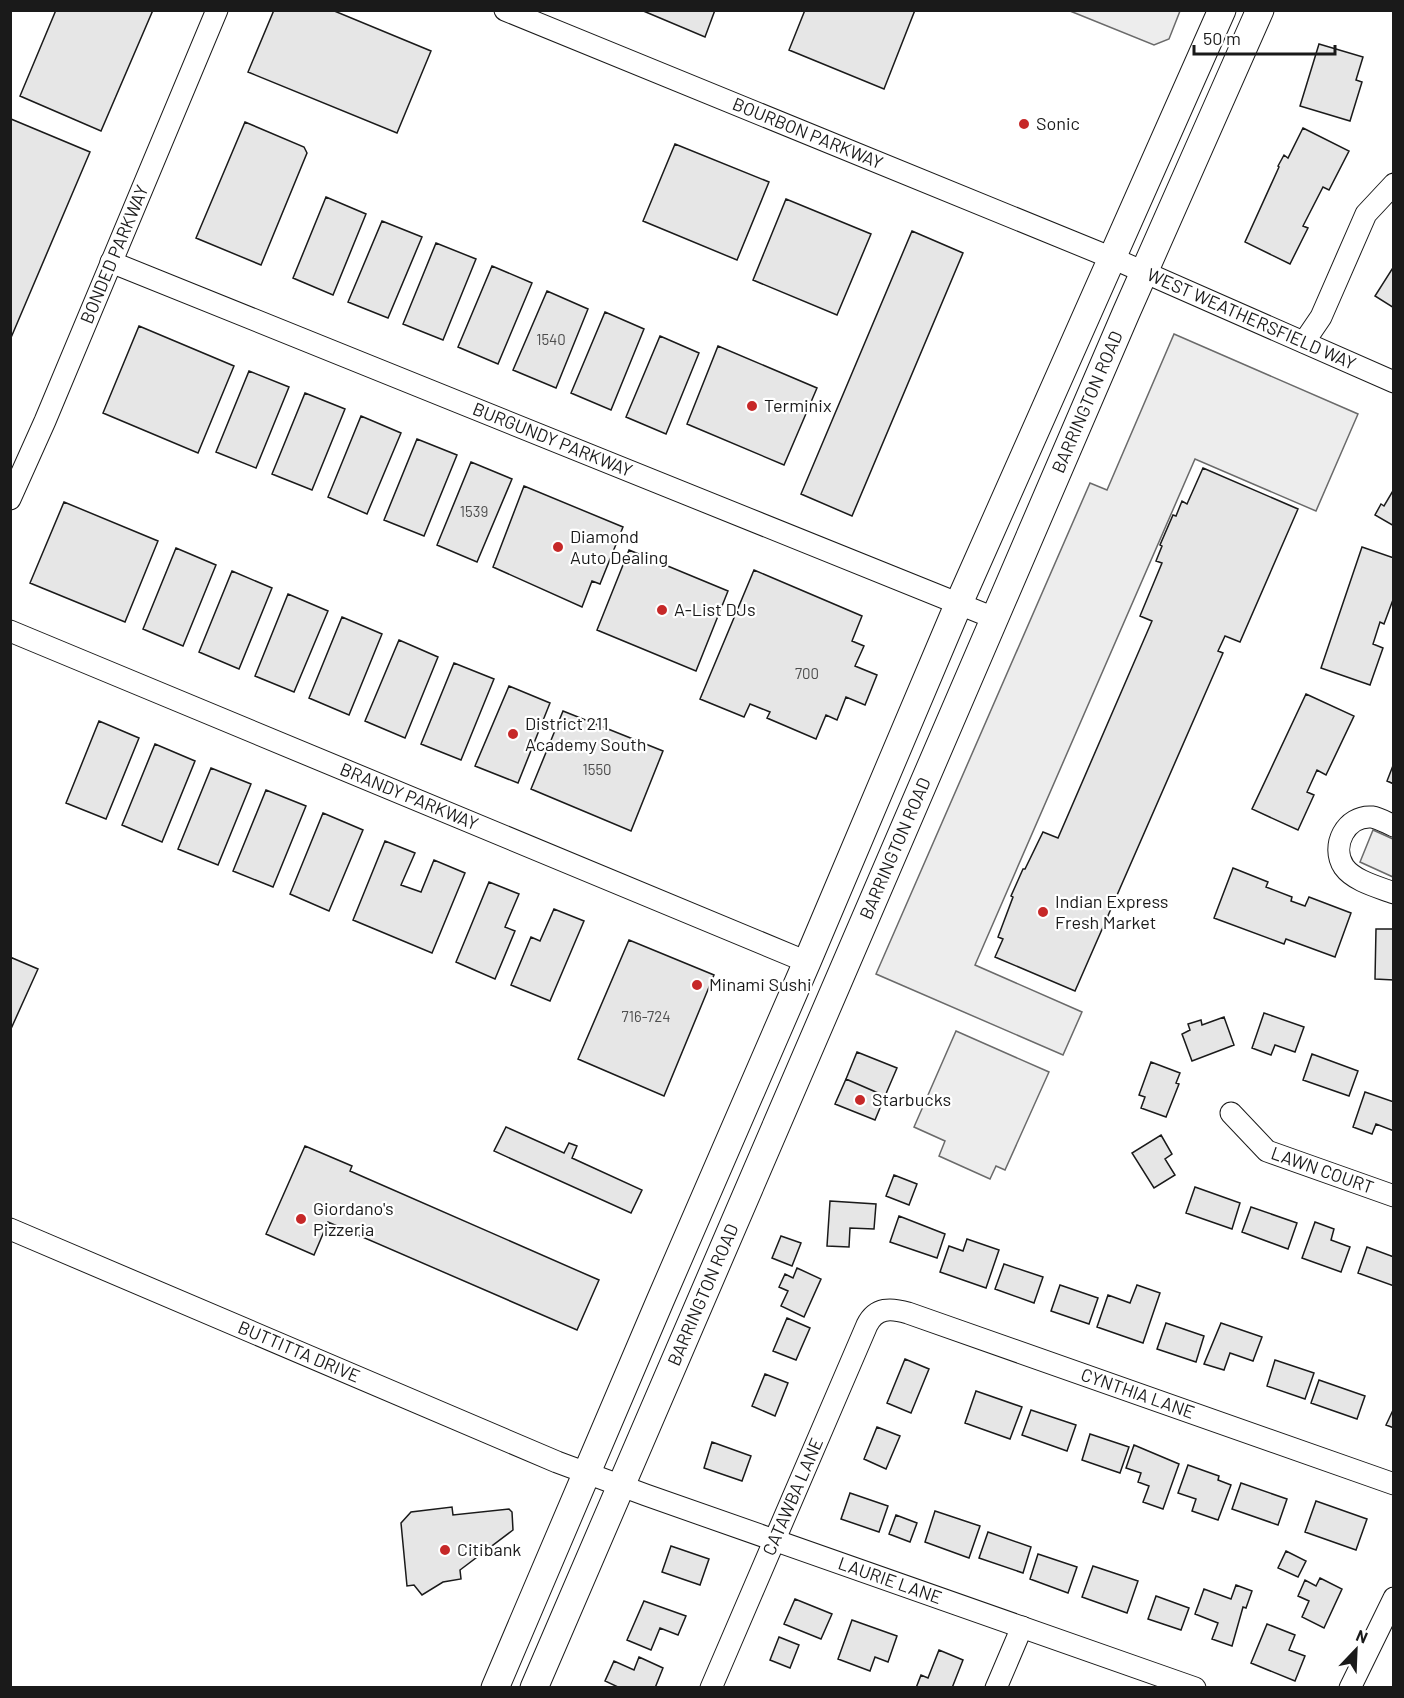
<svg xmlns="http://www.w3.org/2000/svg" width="1404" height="1698" font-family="Barlow,sans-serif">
<rect width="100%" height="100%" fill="#fff"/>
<path fill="#ededed" stroke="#6a6a6a" stroke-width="1.5" d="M1070,11H1180L1169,39L1154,45Z
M1174,334L1358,414L1316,511L1195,459L975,965L1082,1012L1063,1055L876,974L1090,483L1107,490Z
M1373,830L1393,839V877L1360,862Z
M956,1031L1049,1072L1005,1170L996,1166L990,1179L939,1156L945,1141L914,1127Z"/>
<path fill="#e6e6e6" stroke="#1a1a1a" stroke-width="1.5" d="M56,10H153L101,131L20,96Z
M274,10H332L431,51L397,133L248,72Z
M641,10H715L705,37Z
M805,10H915L884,89L789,50Z
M1319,44L1363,57L1356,80L1362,82L1350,121L1300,106Z
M11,119L90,152L10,340V119Z
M245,122L304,147L307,153L261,265L196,238Z
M1303,128L1349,151L1329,190L1323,187L1303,226L1308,228L1290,264L1245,242L1279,167L1278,166L1284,155L1288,158Z
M675,144L769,182L737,260L643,221Z
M326,197L366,214L333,295L293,278Z
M786,199L871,234L837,315L753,280Z
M382,221L422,237L388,318L348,302Z
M912,231L963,253L852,516L801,494Z
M436,243L476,259L443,340L403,324Z
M492,266L532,283L498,364L458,347Z
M1394,266V308L1375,296Z
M547,291L588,309L556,388L513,370Z
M605,312L644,329L611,410L571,393Z
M139,326L234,366L198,453L103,413Z
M660,336L699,353L666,434L626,417Z
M718,346L817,388L784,465L687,424Z
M249,371L289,387L256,468L216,452Z
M305,393L345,409L312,490L272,474Z
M361,416L401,433L367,514L328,497Z
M417,439L457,455L424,536L384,520Z
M471,462L512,479L477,562L437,545Z
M1203,468L1298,509L1240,642L1225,636L1218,651L1223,653L1075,991L995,957L1003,939L998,937L1013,897L1011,896L1023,869H1025L1043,832L1058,838L1152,621L1140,616L1162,563L1156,561L1162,546L1160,545L1173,515L1176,516L1182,501L1187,504Z
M524,486L623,527L600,584L592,581L582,607L493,567Z
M1394,489V526L1375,515L1381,504L1384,506Z
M64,502L158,541L125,622L30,583Z
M1362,547L1394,558V597L1384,624L1380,622L1373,644L1383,648L1370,685L1321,668Z
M176,548L216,565L183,646L143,629Z
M629,550L728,591L696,671L597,630Z
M754,570L862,616L852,641L864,646L855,666L877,675L865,705L846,697L837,720L826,715L816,739L767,718L770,712L750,704L744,717L700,699Z
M232,571L272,588L239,669L199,652Z
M288,594L328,611L294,692L255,676Z
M342,617L382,634L349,715L309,698Z
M399,640L438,657L405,738L365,721Z
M454,663L494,679L461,760L421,744Z
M509,686L550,703L518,783L475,766Z
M1306,694L1354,716L1326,775L1317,770L1307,792L1314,795L1298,830L1252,809Z
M563,711L663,751L631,831L531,789Z
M99,721L139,738L106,819L66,803Z
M155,744L195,761L162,842L122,825Z
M1394,763V784L1387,781Z
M211,768L251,784L218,865L178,849Z
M266,790L306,806L273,887L233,871Z
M323,813L363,830L329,911L290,894Z
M385,841L415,853L401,885L421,892L434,860L465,873L432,953L353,920Z
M1233,868L1268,882L1266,887L1292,897L1291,901L1305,906L1309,897L1351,913L1335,957L1286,939L1284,944L1214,918Z
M489,882L519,894L505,927L515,931L495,979L456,962Z
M554,909L584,921L550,1001L511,985L531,937L540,941Z
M1376,929H1394V980L1375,979Z
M629,940L714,975L664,1096L578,1059Z
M10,957L38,969L10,1031Z
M1264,1013L1304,1027L1295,1052L1275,1045L1271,1055L1252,1048Z
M1224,1017L1234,1045L1192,1061L1182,1034L1190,1030L1188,1024L1201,1020L1202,1025Z
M857,1052L897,1068L885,1096L846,1079Z
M1312,1054L1358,1071L1349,1096L1303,1080Z
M1151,1062L1180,1073L1176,1083L1179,1084L1166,1117L1141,1108L1145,1097L1139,1095Z
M846,1079L885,1096L875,1120L835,1104Z
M1365,1092L1394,1102V1131L1376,1124L1372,1134L1353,1127Z
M506,1127L564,1153L569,1143L577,1146L572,1158L642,1190L631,1213L494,1151Z
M1161,1135L1172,1154L1165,1159L1175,1175L1154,1188L1132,1153Z
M305,1146L352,1166L350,1171L599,1280L577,1330L328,1222L314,1255L266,1234Z
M894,1175L917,1184L909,1205L886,1196Z
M1195,1187L1240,1203L1232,1229L1186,1213Z
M830,1201L876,1204L874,1229L850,1228L849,1247L827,1246Z
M1251,1207L1297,1223L1288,1249L1242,1232Z
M899,1216L945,1234L937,1258L890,1242Z
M1315,1222L1334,1229L1331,1240L1350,1247L1341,1272L1302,1258Z
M781,1236L801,1243L792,1266L772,1258Z
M967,1239L999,1250L986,1288L940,1272L949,1246L963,1251Z
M1367,1247L1394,1257V1286L1358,1273Z
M1004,1264L1043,1277L1034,1303L995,1289Z
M797,1268L821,1279L804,1317L781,1306L788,1291L779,1287L785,1274L793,1278Z
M1060,1285L1098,1298L1089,1324L1051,1311Z
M1137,1285L1160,1293L1143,1343L1097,1327L1108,1295L1130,1303Z
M787,1318L810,1328L796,1360L773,1351Z
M1166,1323L1204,1336L1196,1362L1157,1349Z
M1221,1323L1262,1337L1253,1361L1230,1353L1224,1370L1204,1364Z
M905,1359L929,1369L911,1413L887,1403Z
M1275,1360L1314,1373L1305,1399L1267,1386Z
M765,1374L788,1383L775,1416L752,1406Z
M1319,1380L1365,1396L1357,1419L1311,1403Z
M976,1391L1022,1407L1010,1439L965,1423Z
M1394,1408V1428L1386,1425Z
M1031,1410L1076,1425L1067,1451L1022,1435Z
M877,1427L900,1436L886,1469L864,1459Z
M1090,1434L1129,1447L1120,1473L1082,1460Z
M712,1442L751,1456L742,1481L704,1468Z
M1134,1445L1179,1464L1163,1509L1143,1502L1149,1486L1138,1482L1141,1473L1126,1468Z
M1188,1465L1219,1476L1218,1480L1231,1485L1218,1520L1192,1511L1196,1499L1178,1493Z
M1241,1483L1287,1499L1278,1525L1232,1509Z
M850,1493L888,1506L879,1532L841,1519Z
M1316,1501L1367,1519L1356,1550L1305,1532Z
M452,1507L453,1515L509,1509L512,1512L513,1530L460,1570L461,1579L443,1582L422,1595L414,1585L407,1586L401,1523L411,1512Z
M935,1511L980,1526L969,1558L925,1542Z
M896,1515L917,1523L910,1542L889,1534Z
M988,1532L1031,1547L1023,1573L979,1558Z
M671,1546L709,1559L700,1585L662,1572Z
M1286,1551L1306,1561L1298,1577L1278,1568Z
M1038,1554L1077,1567L1068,1593L1030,1579Z
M1093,1566L1138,1581L1127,1613L1082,1597Z
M1320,1578L1342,1589L1324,1628L1302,1617L1309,1601L1298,1596L1305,1580L1316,1586Z
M1236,1585L1252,1591L1246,1608L1243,1607L1232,1646L1212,1639L1218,1623L1195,1614L1204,1589L1231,1599Z
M1156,1596L1189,1608L1181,1630L1148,1619Z
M795,1599L832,1614L821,1639L784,1624Z
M644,1601L686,1616L678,1635L660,1628L651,1650L627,1640Z
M852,1620L897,1636L888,1662L875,1657L870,1671L838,1659Z
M1267,1624L1295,1635L1289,1650L1305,1656L1295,1681L1251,1663Z
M779,1637L799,1645L790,1668L770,1660Z
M939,1650L963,1660L952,1688H916L921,1675L928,1678Z
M639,1657L663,1668L655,1688H620L605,1681L614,1661L634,1670Z"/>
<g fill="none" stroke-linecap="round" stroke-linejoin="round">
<g stroke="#1a1a1a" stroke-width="23">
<g id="minor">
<path id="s1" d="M505,10L1112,258L1394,382"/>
<path id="s2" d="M111,262L994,618"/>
<path d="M1304,342L1321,317L1366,214L1394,184"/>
<path id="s3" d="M10,499L45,421L217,10"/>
<path id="s4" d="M10,631L807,962"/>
<path d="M1394,826C1387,823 1379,818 1372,817C1346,815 1330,846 1344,867C1354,881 1378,887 1394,893"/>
<path id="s5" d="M1231,1113L1267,1151L1394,1196"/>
<path id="s6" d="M10,1229L557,1462L646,1495L1195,1688"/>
<path id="s7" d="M711,1688L867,1325C876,1307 891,1308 908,1313L1394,1484"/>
<path d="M996,1688L1022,1627"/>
<path d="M1350,1688L1394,1598"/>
</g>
</g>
<g stroke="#1a1a1a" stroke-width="29">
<g id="major">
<path d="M495,1688L660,1301L807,962L959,603L1222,10"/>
<path id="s8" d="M534,1688L1126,313L1260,10"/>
</g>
</g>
<use href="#minor" stroke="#fff" stroke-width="21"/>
<use href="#major" stroke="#fff" stroke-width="27"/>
</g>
<g fill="#c62828" stroke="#fff" stroke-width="2">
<circle cx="1024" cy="124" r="6"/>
<circle cx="752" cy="406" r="6"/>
<circle cx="558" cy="547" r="6"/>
<circle cx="662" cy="610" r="6"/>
<circle cx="513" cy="734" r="6"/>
<circle cx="1043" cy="912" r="6"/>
<circle cx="697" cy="985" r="6"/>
<circle cx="860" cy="1100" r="6"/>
<circle cx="301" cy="1219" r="6"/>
<circle cx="445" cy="1550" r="6"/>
</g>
<g text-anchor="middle" stroke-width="4.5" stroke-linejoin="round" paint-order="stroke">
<g font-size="15" fill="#4d4d4d">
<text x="551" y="345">1540</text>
<text x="474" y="517">1539</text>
<text x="807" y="679">700</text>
<text x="597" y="775">1550</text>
<text x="646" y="1022">716-724</text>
</g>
<g font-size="18" fill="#1a1a1a" stroke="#fff" text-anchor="start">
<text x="1036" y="130">Sonic</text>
<text x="764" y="412">Terminix</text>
<text x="570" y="543">Diamond<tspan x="570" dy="21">Auto Dealing</tspan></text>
<text x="674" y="616">A-List DJs</text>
<text x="525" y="730">District 211<tspan x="525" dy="21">Academy South</tspan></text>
<text x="1055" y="908">Indian Express<tspan x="1055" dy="21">Fresh Market</tspan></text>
<text x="709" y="991">Minami Sushi</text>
<text x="872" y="1106">Starbucks</text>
<text x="313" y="1215">Giordano's<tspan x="313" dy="21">Pizzeria</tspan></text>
<text x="457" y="1556">Citibank</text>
</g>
<g font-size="18" fill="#1a1a1a" stroke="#fff">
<text dy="6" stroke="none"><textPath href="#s1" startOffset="327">BOURBON PARKWAY</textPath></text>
<text dy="6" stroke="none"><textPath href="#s3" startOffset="266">BONDED PARKWAY</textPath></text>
<text dy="6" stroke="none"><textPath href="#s1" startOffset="808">WEST WEATHERSFIELD WAY</textPath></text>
<text dy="6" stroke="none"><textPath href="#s8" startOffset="1400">BARRINGTON ROAD</textPath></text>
<text dy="6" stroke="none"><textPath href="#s2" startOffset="476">BURGUNDY PARKWAY</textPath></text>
<text dy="6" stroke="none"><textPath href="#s4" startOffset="432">BRANDY PARKWAY</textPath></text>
<text dy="6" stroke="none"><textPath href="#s8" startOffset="914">BARRINGTON ROAD</textPath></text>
<text dy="6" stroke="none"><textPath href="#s5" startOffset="111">LAWN COURT</textPath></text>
<text dy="6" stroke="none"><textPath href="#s8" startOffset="428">BARRINGTON ROAD</textPath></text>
<text dy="6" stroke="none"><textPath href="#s6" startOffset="314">BUTTITTA DRIVE</textPath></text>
<text dy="6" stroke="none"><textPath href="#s7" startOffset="686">CYNTHIA LANE</textPath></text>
<text dy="6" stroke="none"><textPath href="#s7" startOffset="208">CATAWBA LANE</textPath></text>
<text dy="6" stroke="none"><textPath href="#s6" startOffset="948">LAURIE LANE</textPath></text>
</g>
</g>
<rect width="1404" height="1698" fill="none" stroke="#1a1a1a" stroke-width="24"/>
<g transform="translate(1356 1650) rotate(23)" stroke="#ffffff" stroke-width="4.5" paint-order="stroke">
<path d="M0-4.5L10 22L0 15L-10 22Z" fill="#1a1a1a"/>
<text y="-9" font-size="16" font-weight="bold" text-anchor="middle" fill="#1a1a1a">N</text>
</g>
<path d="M1194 45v9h141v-9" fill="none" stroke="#1a1a1a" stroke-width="3"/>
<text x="1203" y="45" font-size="18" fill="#1a1a1a" stroke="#ffffff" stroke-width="4.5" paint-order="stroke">50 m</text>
</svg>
